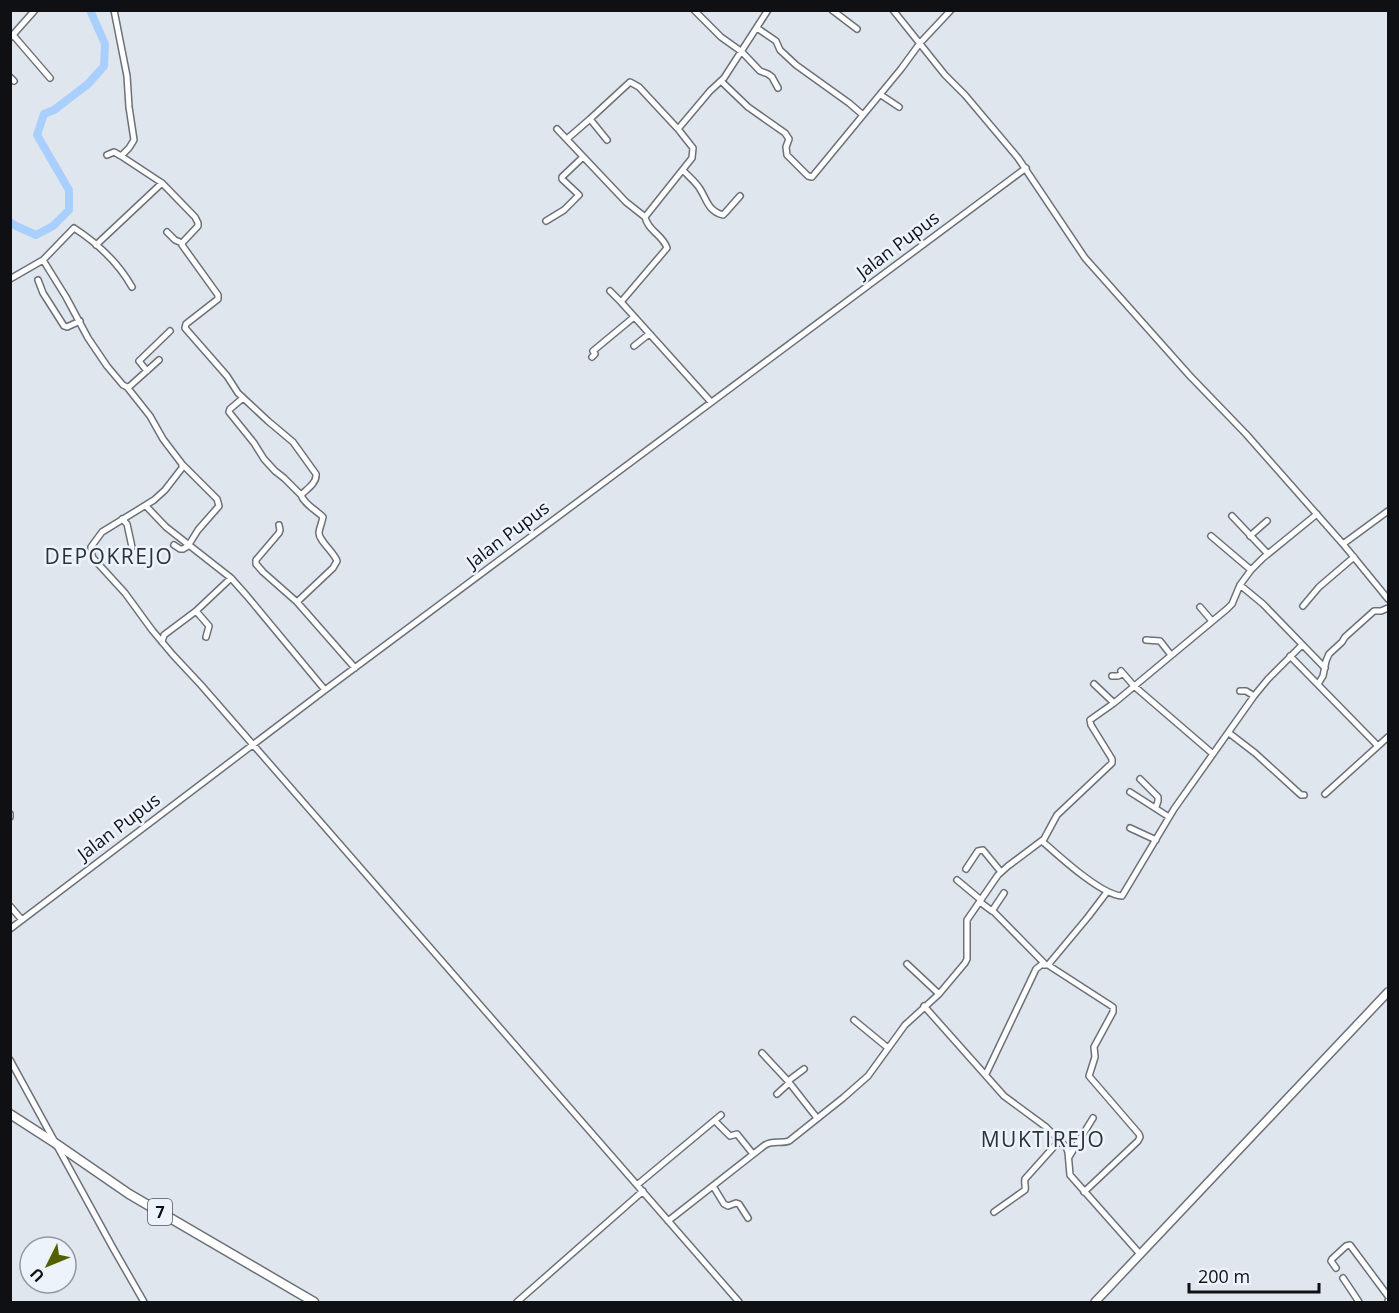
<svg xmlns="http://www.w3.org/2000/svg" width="1399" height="1313" font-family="'Open Sans',sans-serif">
<rect width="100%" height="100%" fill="#e0e6ee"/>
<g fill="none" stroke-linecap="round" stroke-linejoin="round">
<path stroke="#a8cffd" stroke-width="8" d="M10,222L16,226L36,235L53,226L69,210V190L37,135L44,114L54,110L88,84L104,66L105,44L90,10"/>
<g stroke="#6c7178" stroke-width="8">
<path id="minor" d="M694,10L721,37L742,52L760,71L768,74L772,77L778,88
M832,10L857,29
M893,10L945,75L965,95L1018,158L1085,258L1190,376L1246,434L1343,544L1388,599
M757,28L776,41L780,50L796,65L849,103L863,115
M13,35L50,78
M11,37L35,10
M10,77L14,81
M722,82L748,107L785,133L789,139L786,147L787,155L808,176L812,177L901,69L920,43L951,10
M881,95L899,107
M590,119L630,82L639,87L678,129
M557,129L626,202L645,217
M567,139L590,119L607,140
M107,155L114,152L121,156L129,148L134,140L129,107L127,76L114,10
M121,156L162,183L195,217L198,223V226L183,242L182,245L218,295V299L186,324L185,328L227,376L238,393L268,421L293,442L316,474C317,483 307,489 301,495C304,504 316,510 323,517C322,522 320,527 319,532C318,540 334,552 337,561L333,568L297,602
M683,170C688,176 696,182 700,189C707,200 708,211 723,215L725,213L740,196
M546,221L564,210L579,195L562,179V177L583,157
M167,232L175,240L182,243
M96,245L162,183
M43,260L66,297L88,338L107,366L123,385L127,387L130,386L159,360
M10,279L43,260L74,228C97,243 119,264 132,287
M38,280L43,293L64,326L67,327L80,321
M610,291L621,302
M634,346L649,334
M592,357L595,354L593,351L634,317
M147,371L139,361L170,331
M127,387L150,416L163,439L182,464V468L165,490L154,500L102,532L91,547V552L93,558L125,593L152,630L173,655L201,685L739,1302
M243,398L230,409L229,412L254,443L264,459L275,471L284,478L301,495
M711,402L621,302L667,248C663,235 648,231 645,217L692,158L693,148L678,129L710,91L724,78L768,10
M146,506L166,527L231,578L247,596L325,690
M1232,516L1268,554
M122,519L127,524L132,547
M279,525L280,530L279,533L256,560V564L263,572L297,602L355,668
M1211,536L1251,570
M1250,536L1267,521
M1343,544L1388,511
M174,545L180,549H183L188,546L198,530L219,506L217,499L183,465
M1240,585L1263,604L1325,668
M1303,606L1319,587L1354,557
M1200,607L1212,621
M196,611L209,626L206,637
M1146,640L1160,641L1171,655
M162,642L164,635L196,611L231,578
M1290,656L1378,746
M1121,671L1134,686L1213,754
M1112,676H1118L1122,674
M1094,684L1114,703
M1318,684L1323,676L1326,661L1329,654L1342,642L1345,637L1374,611H1381L1388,608
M1240,691H1246L1254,696
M1229,733L1255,753L1301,795H1304
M1140,779L1158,797V801L1156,807
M1130,792L1169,817
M1325,794L1388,737
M10,814V817
M1130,828L1156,840
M1042,841C1059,856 1101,895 1122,896L1174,809L1254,696L1268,679L1302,645
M966,869L978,851L983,850L1001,872
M957,880L981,900
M980,902L992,911L1004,893
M10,906L22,920
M993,911L1045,964
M10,929L325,690L1026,168
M907,964L939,994
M1048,965L1088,917L1107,892
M924,1006L1004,1096L1046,1127L1066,1147L1068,1152L1070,1175L1140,1254
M854,1020L888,1048
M762,1053L788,1081L817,1118
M10,1060L113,1248L144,1302
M986,1074L1036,969L1041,965H1048L1113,1007V1012L1094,1047L1095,1057L1089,1076L1139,1134L1140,1137L1138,1141L1084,1192
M788,1081L804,1069
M777,1094L789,1083
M715,1121L730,1136L737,1134L753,1154
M1069,1157L1093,1118
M637,1185L721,1115
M713,1186L724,1204L728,1206L736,1203L739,1204L748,1218
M994,1212L1025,1190C1026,1186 1024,1183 1025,1179L1059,1141
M668,1221L765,1145C773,1140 781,1144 789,1141L843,1098L868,1076L905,1025L939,994L965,963L967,959V920L998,875L1008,866L1044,839L1057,815L1112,763V759L1091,725L1090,720L1114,703L1227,609L1232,604L1240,585L1251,570L1263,558L1317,514
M1336,1268L1331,1261L1332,1259L1346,1246L1350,1245L1388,1296
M1343,1278L1359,1302
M517,1302L643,1191
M1388,1302V1301"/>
</g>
<g stroke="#6c7178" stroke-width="10">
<path id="secondary" d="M1095,1302L1388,992"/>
</g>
<g stroke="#6c7178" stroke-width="11">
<path id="trunk" d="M10,1114L55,1143L129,1194L314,1302"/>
</g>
<use href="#minor" stroke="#fff" stroke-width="5"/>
<use href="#secondary" stroke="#fff" stroke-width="7"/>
<use href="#trunk" stroke="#fff" stroke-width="8"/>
</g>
<g text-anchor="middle" stroke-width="5" stroke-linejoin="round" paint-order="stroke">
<rect fill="#edf3fb" stroke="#515459" stroke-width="1.5" x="148" y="1199" width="24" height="26" rx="4.5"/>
<g font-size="16" font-weight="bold" fill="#0e1013">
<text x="160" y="1218">7</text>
</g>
<g font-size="18" fill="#0e1013" stroke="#edf3fb">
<text transform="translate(898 245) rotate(-37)" y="6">Jalan Pupus</text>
<text transform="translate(508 535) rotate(-37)" y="6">Jalan Pupus</text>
<text transform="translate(119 827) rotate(-37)" y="6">Jalan Pupus</text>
</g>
<g font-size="21" letter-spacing="1.5" fill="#2d3238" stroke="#edf3fb">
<text x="109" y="564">DEPOKREJO</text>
<text x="1043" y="1147">MUKTIREJO</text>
</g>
</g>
<rect width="1399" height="1313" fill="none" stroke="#0e1013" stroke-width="24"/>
<g transform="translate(48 1265) rotate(227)"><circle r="28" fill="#edf3fb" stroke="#94989e" stroke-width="1.5"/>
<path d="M0-4.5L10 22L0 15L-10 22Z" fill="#546101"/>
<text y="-9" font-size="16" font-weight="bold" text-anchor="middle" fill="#0e1013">U</text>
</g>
<path d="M1189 1283v9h130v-9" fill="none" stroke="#0e1013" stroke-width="3"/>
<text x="1198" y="1283" font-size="18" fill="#0e1013" stroke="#edf3fb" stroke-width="4.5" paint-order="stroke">200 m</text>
</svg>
